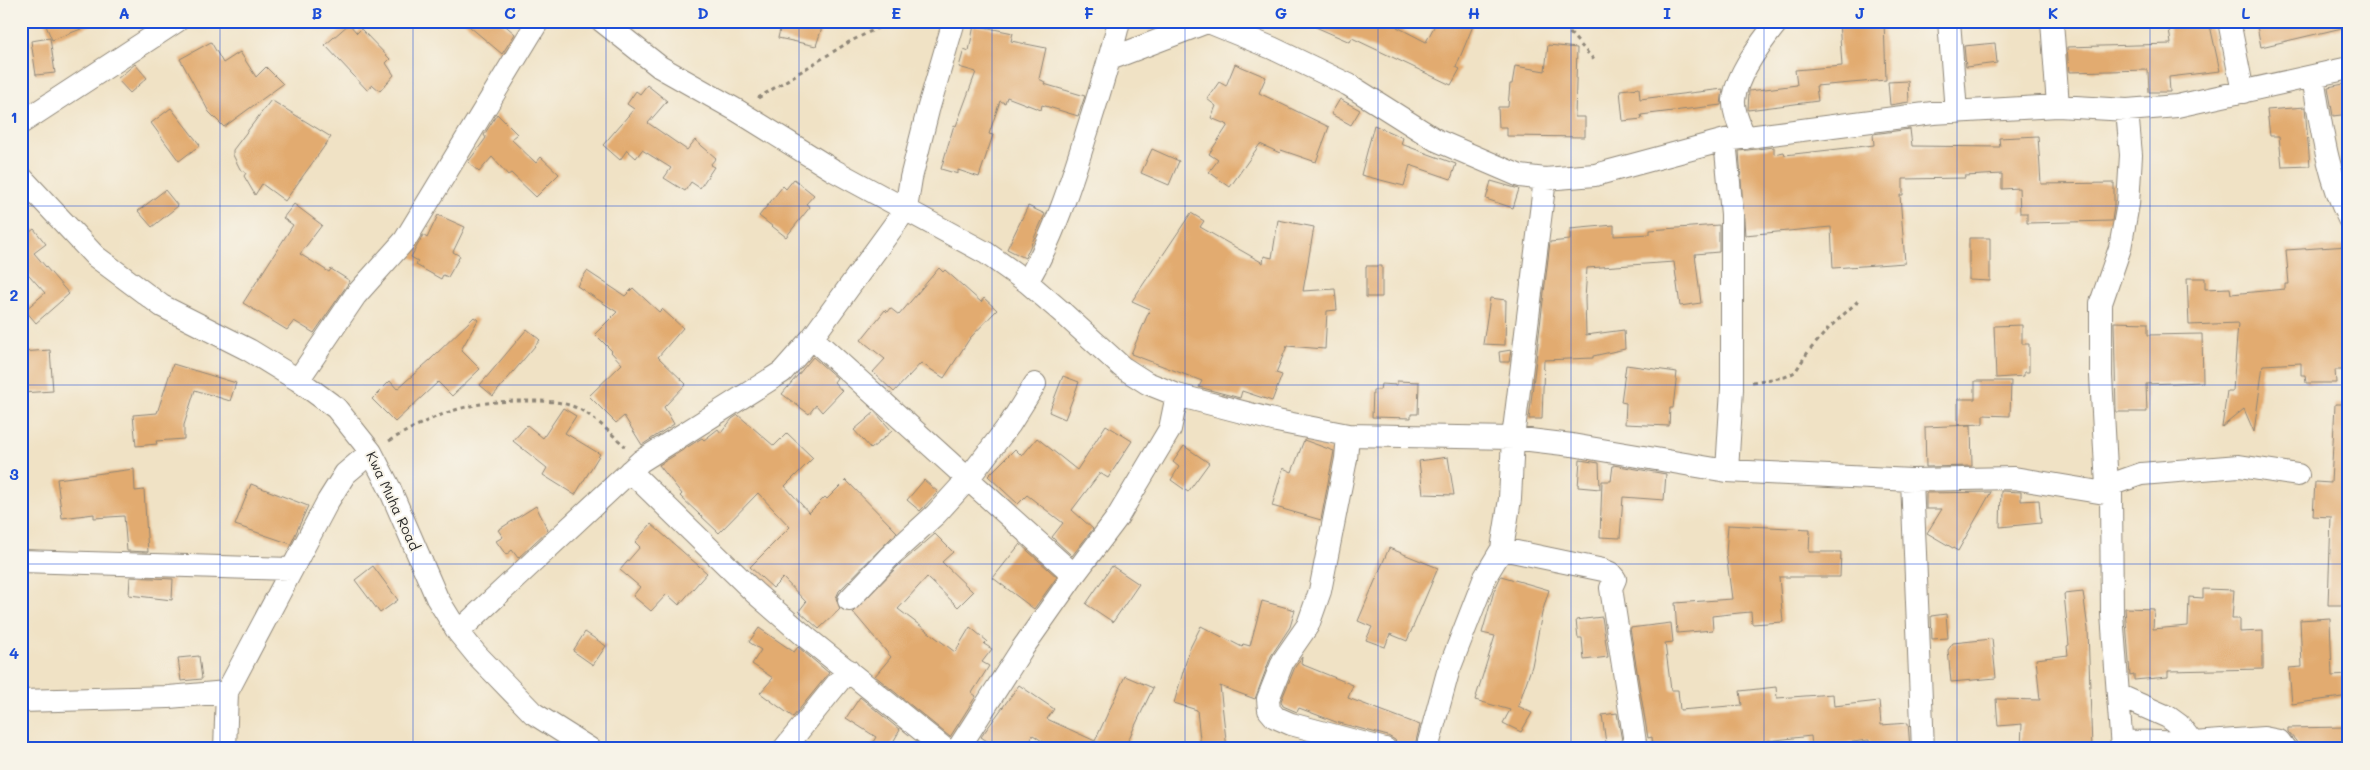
<svg xmlns="http://www.w3.org/2000/svg" width="2370" height="770" font-family="Mali,sans-serif">
<rect width="100%" height="100%" fill="#f7f3e8"/>
<filter id="ink" filterUnits="userSpaceOnUse"><feTurbulence type="fractalNoise" baseFrequency=".02" numOctaves="2"/><feDisplacementMap in="SourceGraphic" scale="10" xChannelSelector="R" yChannelSelector="G"/><feConvolveMatrix kernelMatrix="1 2 1 2 8 2 1 2 1" color-interpolation-filters="sRGB"/></filter>
<filter id="wash" filterUnits="userSpaceOnUse"><feTurbulence type="fractalNoise" baseFrequency=".0096" numOctaves="4" result="noise"/><feDisplacementMap in="SourceGraphic" scale="20" xChannelSelector="R" yChannelSelector="G"/><feGaussianBlur stdDeviation="1.12" result="paint"/><feColorMatrix in="noise" values="0 0 0 0 0 0 0 0 0 0 0 0 0 0 0 0 0 1.4 0 .05"/><feComposite in="paint" operator="in"/></filter>
<g filter="url(#wash)">
<rect width="100%" height="100%" fill="#f0e2c5"/>
<g id="blocks">
<path fill="#e2ab70" d="M44,21H97V23L52,40Z
M463,21H500L515,34L502,54Z
M782,21H824L816,46L778,38Z
M1302,21H1401L1397,27L1426,42L1437,21H1475L1456,67L1460,69L1451,85L1352,38L1350,42Z
M1839,21H1884L1886,80L1816,86L1818,101L1748,110L1749,91L1797,85L1795,70L1842,66Z
M2168,21H2209L2220,71L2169,77L2170,92H2149L2148,70L2069,72L2067,47L2171,44Z
M2256,21H2342V28L2261,47Z
M349,24L357,33L361,29L390,59L386,63L394,75L380,91L373,85L367,90L325,45Z
M974,25L1013,33L1011,41L1046,48L1039,79L1045,82L1044,84L1085,96L1078,116L1042,105L1041,110L1007,97L1005,103L1000,101L989,134L993,135L979,177L958,170V174L941,169L954,125L956,126L976,72L959,67L964,49L969,51Z
M50,38L55,73L36,75L31,41Z
M211,42L223,63L240,52L256,77L266,67L283,84L224,127L209,112L180,59Z
M1995,43L1997,63L1966,67L1964,46Z
M1548,45L1577,48L1575,117H1585V137L1507,136V127H1499L1498,107H1508L1510,84H1512L1515,66L1545,71Z
M135,64L147,78L130,93L117,79Z
M1235,64L1266,77L1259,93L1329,127L1316,162L1281,150L1280,153L1260,144L1230,187L1209,172L1218,160L1209,154L1228,125L1211,118L1216,106L1207,99L1219,82L1226,86Z
M1908,81L1909,102L1890,105L1888,82Z
M2349,83V114L2333,116L2328,87Z
M647,85L667,101L648,123L687,150L695,140L716,158L710,165L714,167L700,188L691,182L685,191L664,178L671,168L642,150L636,158L627,150L620,160L603,145L634,109L627,104L636,91L640,94Z
M1639,88L1640,99L1723,89L1721,105L1641,115L1642,119L1623,121L1620,90Z
M1340,99L1360,110L1351,125L1331,114Z
M271,100L331,137L285,201L262,184L255,195L244,176L246,173L240,169L233,155V150Z
M2305,107L2310,166L2282,167L2279,136H2270L2267,110Z
M171,108L200,145L179,161L151,123Z
M497,114L517,134L511,139L536,163L541,157L559,174L536,197L511,173L508,175L492,157L479,172L468,162L486,138L484,135Z
M1374,125L1403,138L1401,144L1456,164L1451,179L1410,165L1404,186L1361,175Z
M1910,129L1912,146L2000,147L1999,138L2038,136L2041,184L2114,183V205L2112,221L2027,223V213H2020L2019,188L2002,189V174L1965,176V178L1903,179V195H1900L1905,263L1833,268L1831,227L1745,235L1739,151L1774,147V154L1784,152L1785,155L1874,145L1873,134Z
M1152,149L1179,161L1169,185L1141,173Z
M794,179L814,195L806,204L810,207L786,237L759,216L783,186L786,189Z
M1491,181L1519,189L1513,208L1486,199Z
M165,190L178,206L152,227L138,211Z
M294,204L322,225L300,254L329,272L331,269L350,281L314,333L294,321L287,330L243,303L293,225L283,218Z
M1028,206L1045,214L1025,258L1007,249Z
M1191,213L1204,221L1200,227L1263,263L1264,256L1272,258L1278,220L1314,227L1303,291L1335,289L1337,310L1327,311L1325,349L1287,346L1276,373L1282,375L1272,401L1242,391L1240,398L1199,387L1202,381L1131,354L1150,309L1132,301Z
M438,215L465,227L453,252L460,256L448,277L443,275L441,279L416,265L418,261L411,257L423,235L427,238Z
M1614,225V236L1650,234V230L1719,225V252L1695,254L1701,303L1680,306L1674,262L1587,268L1585,299L1586,335L1624,330L1625,349L1593,356V358L1544,360L1542,419H1529L1550,242L1570,240V229Z
M34,229L46,244L34,253L69,294L36,323L25,310L45,293L21,266V239Z
M1969,238H1990V281L1969,280Z
M2349,246V370H2335L2336,383H2306L2305,375H2301V363L2263,365L2254,432L2244,409L2222,427L2227,391H2233L2238,323L2189,325L2187,278H2205V289L2230,288L2231,294L2285,289V284H2289L2286,250Z
M1366,266H1382V297H1366Z
M939,268L943,272L945,270L981,302L984,298L997,310L970,338L944,378L921,363L894,392L873,372L885,359L861,340L885,310L887,312L890,308L899,315Z
M587,271L625,296L633,288L659,312L662,309L683,328L658,357L686,384L664,407L674,424L642,445L624,416L616,423L589,396L622,364L611,352L612,351L595,334L617,312L577,286Z
M1490,298L1506,300L1505,345L1483,344Z
M474,317L478,320L461,350L480,369L452,396L438,382L395,422L372,399L390,381L397,389L430,360Z
M2114,322L2148,323V335L2202,334L2203,382L2146,384L2147,412H2116Z
M2022,325V344H2029V372H2024V376L1996,378L1994,326Z
M527,329L540,340L493,396L480,385Z
M50,350L53,391L21,393V352Z
M1511,350L1509,362H1500L1499,352Z
M813,357L837,378L834,382L842,391L822,412L816,405L809,414L782,394Z
M173,364L236,383L230,401L195,390L184,425V439L156,441L157,444L136,446L133,415L157,413Z
M1626,365L1677,372L1673,408H1670L1669,426L1625,424L1626,403L1621,402Z
M1063,376L1079,382L1065,419L1049,412Z
M1397,381L1419,382L1418,414H1411V418L1372,417L1373,390H1380L1381,384L1397,385Z
M1975,381H2011L2010,416L1983,415V424L1958,425V399H1975Z
M2335,404H2349V605H2328L2331,517L2313,516L2315,482L2331,483Z
M563,408L576,416L565,433L600,454L575,495L543,475L547,468L513,441L527,425L543,438Z
M875,412L892,431L871,449L854,430Z
M738,415L774,446L787,433L813,458L785,486L809,513L825,497L827,499L846,480L897,532L839,591L836,598L840,609L819,629L799,611L806,602L783,578L773,588L750,567L790,527L758,493L719,533L680,496L682,494L659,465L702,438L704,440L718,429L721,433L732,419Z
M1106,425L1132,441L1108,478L1100,473L1072,510L1093,529L1072,556L1052,537L1063,523L1027,495L1018,504L988,476L1015,449L1022,456L1037,438L1077,470Z
M1971,425L1972,466L1926,467L1925,427Z
M1304,440L1334,451L1321,520L1272,506L1283,468L1292,472Z
M1184,446L1209,463L1188,492L1171,480L1179,467L1173,462Z
M1448,457L1454,495L1423,494L1419,461Z
M1580,460L1599,463L1600,489L1578,487Z
M1613,465L1666,474L1664,500L1623,497L1620,538L1600,537L1602,481H1611Z
M134,469L135,491L144,490L148,552L127,551L124,516L94,518V514L62,518L57,479Z
M924,480L938,492L920,511L907,500Z
M251,484L308,506L291,544L235,525Z
M2001,491L2021,492V501L2039,500L2041,523L2000,527Z
M1991,492L1958,551L1927,533L1942,509H1926V493Z
M536,506L548,530L518,558L512,550L506,555L496,541L503,537L498,530Z
M651,524L707,573L679,605L667,594L651,611L633,596L640,587L620,570L640,547L635,542Z
M1728,525L1810,529L1809,552H1841L1840,577H1779L1783,622L1752,624L1751,612L1739,613L1712,616L1713,630L1677,633L1675,603L1732,599L1726,553Z
M935,534L953,552L942,562L973,592L958,607L927,577L898,609L955,652L970,627L987,641L984,644L992,649L982,662L989,666L972,693L976,696L950,737L875,676L891,657L853,612L899,565Z
M1020,544L1057,577L1034,609L993,578Z
M1389,548L1438,568L1407,641L1390,634L1385,647L1366,640L1372,627L1358,621Z
M373,566L398,600L380,613L355,580Z
M1112,566L1139,584L1113,622L1086,604Z
M1501,576L1549,590L1542,613L1532,666L1518,706L1532,713L1521,732L1503,723L1510,710L1475,700L1495,636L1482,633L1494,591Z
M130,577L173,579L172,600L129,595Z
M2203,589L2234,590L2232,619H2240V632L2263,631V669L2168,671V677L2134,680V674L2130,675L2125,608L2154,609L2153,629L2188,626L2189,597L2203,598Z
M2083,592L2088,629L2092,749H2021L2022,724L1998,726L1996,699L2040,700L2036,659L2068,655L2067,646L2069,645L2064,594Z
M1262,601L1295,610L1290,627L1271,656L1255,699L1220,686L1227,749H1201L1197,710L1174,703L1190,648L1201,626L1242,647L1243,644L1250,646Z
M1946,614L1948,638L1932,639L1931,616Z
M1602,617L1608,657L1584,660L1582,638H1578L1576,620Z
M2330,618L2332,676L2349,675V696L2292,704L2289,668L2302,667L2300,620Z
M1671,623L1673,642L1665,643L1671,690H1678L1680,710L1742,705L1740,691L1776,687L1777,698L1833,694L1834,706L1879,701L1881,725L1908,723L1910,749H1870L1869,740L1812,747L1811,736L1767,741L1768,749H1653L1652,737L1648,738L1630,628Z
M759,628L794,652L798,647L829,673L793,717L760,693L773,678L752,664L761,650L749,642Z
M585,632L606,646L593,665L573,651Z
M1992,639L1996,678L1951,682L1948,650L1953,643Z
M199,656L202,679L181,681L178,658Z
M1302,657L1301,664L1353,685L1348,698L1420,725L1414,749H1398L1395,740L1388,736L1336,722L1299,708L1297,712L1283,706L1281,701L1295,667Z
M1125,676L1153,688L1124,749H1054L1033,735L1024,749H999L981,737L1019,685L1054,709L1047,719L1095,741Z
M860,697L900,730L889,749H869L876,737L846,718Z
M1617,713L1622,741L1606,743L1602,715Z
M2345,727L2346,748L2340,749H2298L2296,741L2288,732V728Z"/>
</g>
</g>
<g filter="url(#ink)">
<use href="#blocks" fill-opacity="0" stroke="#8e8678" stroke-width="1"/>
<g fill="none" stroke-linecap="round" stroke-linejoin="round">
<g stroke="#8e8678" stroke-width="24">
<path id="street" d="M602,21L660,67L738,111L833,170L986,253L1027,282L1064,314L1122,367L1147,383L1177,395L1277,421L1348,435L1513,438L1572,445L1727,471L1912,480L2014,478L2111,494
M1206,21L1272,48L1349,85L1436,140L1520,176L1545,179L1595,175L1725,140L1933,113L2058,106L2127,110L2177,106L2349,68
M1949,21L1956,112
M2052,21L2058,106
M2229,21L2243,92
M1110,59L1207,22
M2313,77C2321,125 2327,175 2349,219
M21,123L177,21
M1745,138C1740,126 1733,113 1734,100C1736,75 1762,41 1778,21
M1725,140L1732,214V389L1727,471
M21,177L95,256L162,306L249,350L298,380L336,408L371,452L389,487L437,598L458,632L476,654L533,713L590,749
M1027,282C1054,236 1070,186 1086,135C1098,97 1110,60 1119,21
M812,338L1074,575
M298,380L355,296L405,240L538,21
M1348,435L1346,459L1320,591L1308,625L1283,661L1268,699L1269,710L1275,717L1291,724L1385,749
M630,471L755,593L807,638L945,749
M1912,480L1923,749
M2107,486L2141,474L2239,466L2298,475
M1502,549L1603,570L1610,573L1615,579L1611,588L1636,749
M21,561L291,569
M849,600L890,556L936,514L967,480L1010,424L1035,384
M458,632L641,461L782,372L812,338L906,209L911,178L928,110L954,21
M2118,695L2168,717L2179,725L2193,743
M21,701L169,697L227,692
M2122,741L2193,743L2264,738L2279,741L2285,749
M225,749L227,692L328,501L345,474L371,452
M784,749L848,670
M958,749L1022,649L1074,575L1117,518L1170,429L1177,395
M1427,749L1448,672L1485,577L1502,549L1510,499L1513,438L1545,179
M2122,749L2112,614L2111,494L2107,486L2101,376V303L2120,248L2128,204L2131,155L2127,110"/>
</g>
<path stroke="#8e8678" stroke-width="3" stroke-dasharray="4 4" stroke-linecap="butt" d="M1559,21L1596,62
M758,98L849,42L892,21
M1752,382L1785,377L1795,372L1808,352L1829,328L1858,301
M389,441C439,412 471,400 529,401C547,401 564,401 581,410C597,419 611,434 625,446"/>
<use href="#street" stroke="#fff" stroke-width="22"/>
</g>
</g>
<path fill="none" stroke="#1d4ed8" stroke-width="1" stroke-opacity="0.55" d="M220,21V749M413,21V749M606,21V749M799,21V749M992,21V749M1185,21V749M1378,21V749M1571,21V749M1764,21V749M1957,21V749M2150,21V749M21,206H2349M21,385H2349M21,564H2349"/>
<g text-anchor="middle" stroke-width="4" stroke-linejoin="round" paint-order="stroke">
<g font-size="14" fill="#2b2b2b" stroke="#f7f3e8">
<text transform="translate(393 501) rotate(65)" y="5">Kwa Muha Road</text>
</g>
</g>
<rect width="2370" height="770" fill="none" stroke="#f7f3e8" stroke-width="55"/>
<rect x="28" y="28" width="2314" height="714" fill="none" stroke="#1d4ed8" stroke-width="2"/>
<g font-size="16" text-anchor="middle" font-weight="bold" fill="#1d4ed8">
<text x="124" y="19">A</text>
<text x="317" y="19">B</text>
<text x="510" y="19">C</text>
<text x="703" y="19">D</text>
<text x="896" y="19">E</text>
<text x="1089" y="19">F</text>
<text x="1281" y="19">G</text>
<text x="1474" y="19">H</text>
<text x="1667" y="19">I</text>
<text x="1860" y="19">J</text>
<text x="2053" y="19">K</text>
<text x="2246" y="19">L</text>
<text x="14" y="123">1</text>
<text x="14" y="301">2</text>
<text x="14" y="480">3</text>
<text x="14" y="659">4</text>
</g>
</svg>
